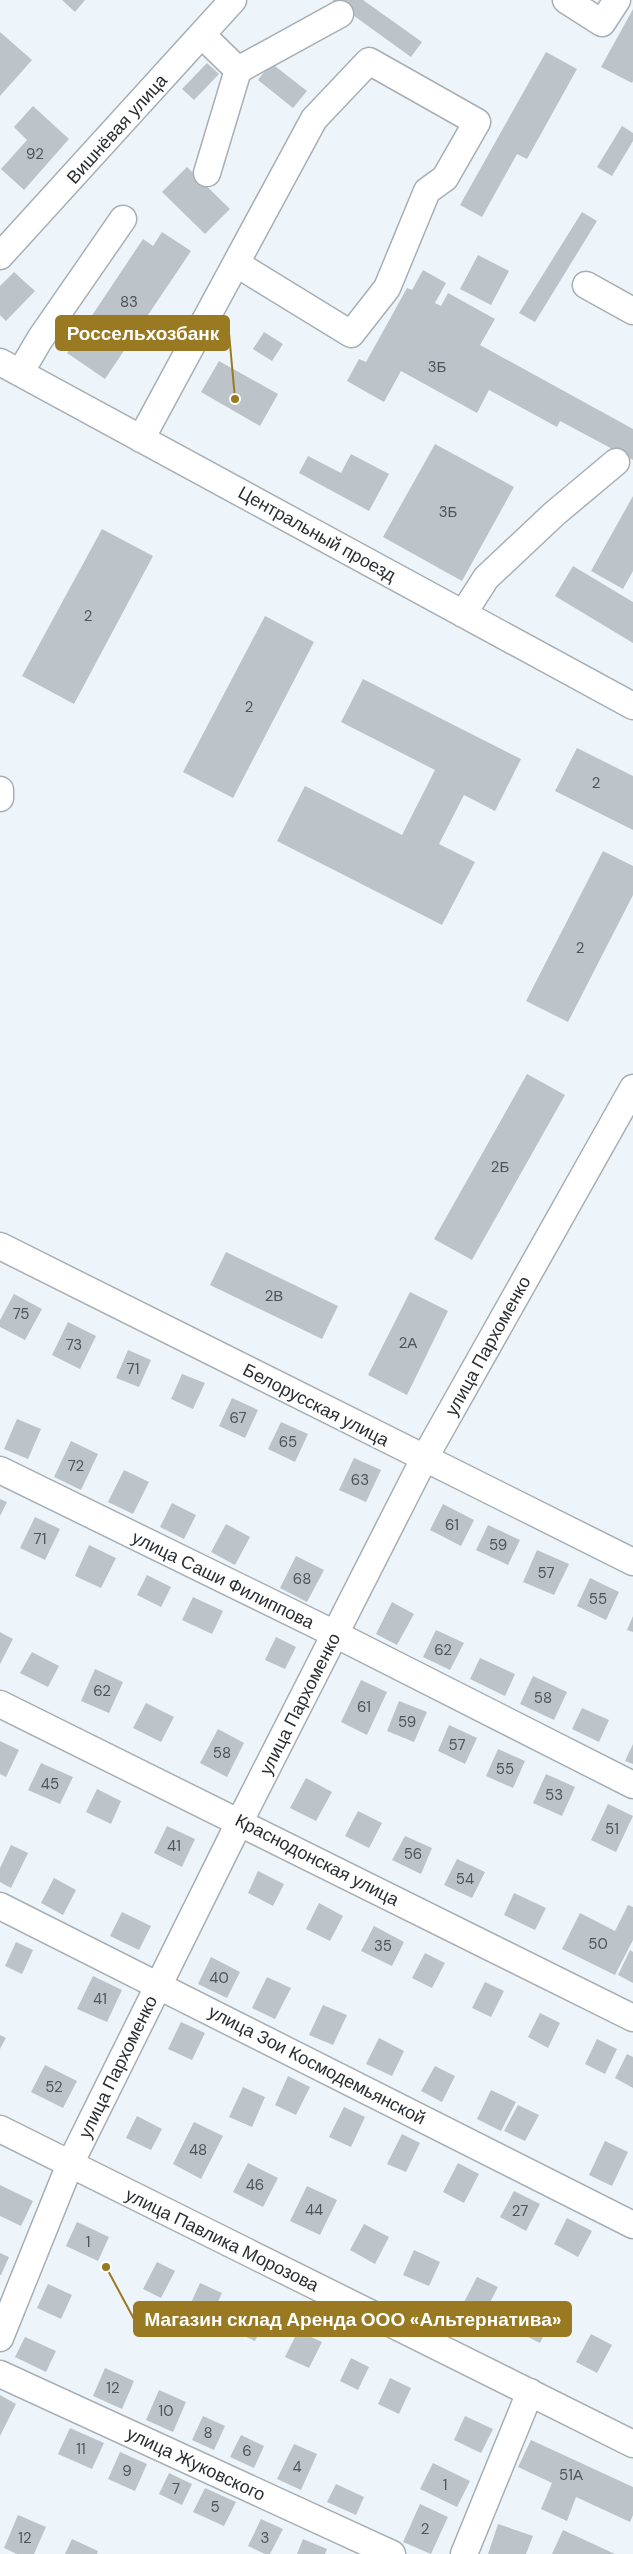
<svg xmlns="http://www.w3.org/2000/svg" width="633" height="2554" font-family="'DM Sans',sans-serif">
<rect width="100%" height="100%" fill="#edf5fa"/>
<path fill="#bcc4c9" d="M62,0H85L75,12Z
M332,0H363L422,42L411,57Z
M633,9V81L632,83L601,67Z
M0,32L32,60L0,96Z
M546,52L577,69L527,159L517,154L482,217L460,205Z
M207,63L219,74L194,100L182,89Z
M271,63L307,91L293,108L258,80Z
M33,106L69,139L24,190L1,169L27,140L14,127Z
M622,126L633,133V141L612,176L597,167Z
M187,167L230,209L205,234L162,192Z
M582,212L597,221L535,322L519,313Z
M162,232L191,251L105,379L67,353L143,239L153,246Z
M478,255L509,271L491,305L460,289Z
M423,270L446,283L435,303L441,306L448,293L495,319L480,345L633,429V460L560,421L557,427L489,390L477,413L401,371L384,402L347,381L359,359L366,362L407,288L412,290Z
M14,272L35,291L6,321L0,315V286Z
M264,332L283,344L272,361L253,349Z
M219,361L278,394L260,426L201,392Z
M435,444L514,487L462,581L383,537Z
M351,454L389,474L369,511L299,473L308,456L341,473Z
M633,496V571L623,589L591,571Z
M102,529L153,556L74,704L22,676Z
M573,566L633,602V643L555,596Z
M265,616L314,642L233,798L183,772Z
M363,679L521,759L495,811L464,795L439,844L475,862L442,925L277,841L305,786L402,835L435,770L341,722Z
M577,748L633,776V830L555,791Z
M603,851L633,866V895L568,1022L526,1001Z
M527,1074L565,1095L472,1260L434,1239Z
M226,1252L338,1306L322,1339L210,1285Z
M410,1292L448,1311L407,1395L368,1375Z
M14,1294L42,1309L25,1340L0,1327V1320Z
M68,1322L96,1336L80,1369L52,1355Z
M128,1350L151,1360L139,1387L116,1378Z
M182,1374L205,1383L193,1409L171,1399Z
M232,1398L258,1410L245,1438L219,1426Z
M17,1419L41,1429L28,1459L4,1449Z
M281,1422L308,1434L295,1462L268,1449Z
M71,1441L98,1454L81,1490L54,1477Z
M354,1458L381,1470L366,1502L339,1490Z
M124,1470L149,1482L133,1514L108,1502Z
M0,1499L7,1502L0,1516Z
M172,1503L196,1515L184,1539L160,1527Z
M443,1504L474,1520L461,1546L430,1530Z
M35,1517L60,1529L45,1560L20,1548Z
M226,1524L250,1537L235,1565L211,1552Z
M488,1525L520,1540L508,1565L476,1550Z
M89,1545L116,1558L101,1588L75,1576Z
M537,1550L569,1564L554,1595L523,1582Z
M296,1556L324,1570L307,1602L280,1588Z
M147,1575L171,1587L161,1607L137,1595Z
M590,1578L619,1592L606,1620L577,1606Z
M193,1597L223,1611L212,1634L182,1620Z
M392,1602L414,1614L397,1645L376,1634Z
M633,1616V1632L627,1630Z
M436,1630L464,1643L450,1670L423,1657Z
M0,1632L13,1639L0,1664Z
M276,1637L296,1647L285,1669L265,1660Z
M32,1652L59,1666L48,1687L20,1673Z
M480,1658L515,1674L505,1696L470,1679Z
M95,1669L123,1682L109,1713L81,1701Z
M533,1676L567,1692L554,1720L520,1704Z
M361,1680L387,1692L367,1735L341,1722Z
M399,1701L427,1712L414,1742L387,1731Z
M146,1703L174,1717L161,1742L133,1728Z
M582,1708L609,1720L599,1742L572,1729Z
M449,1725L477,1738L465,1764L438,1751Z
M218,1729L244,1743L227,1777L200,1763Z
M0,1741L19,1750L6,1777L0,1774Z
M633,1744V1764L625,1761Z
M498,1749L525,1761L513,1788L486,1776Z
M41,1763L73,1777L60,1804L28,1790Z
M546,1774L575,1787L562,1816L533,1803Z
M306,1778L332,1792L316,1821L290,1808Z
M97,1789L121,1801L111,1824L86,1812Z
M608,1804L633,1816L616,1852L591,1840Z
M358,1811L382,1823L369,1848L345,1836Z
M167,1826L195,1839L182,1867L154,1853Z
M405,1836L432,1848L421,1874L392,1860Z
M11,1845L28,1853L11,1888L0,1882V1868Z
M457,1859L485,1872L472,1898L444,1885Z
M258,1871L284,1884L273,1906L248,1893Z
M54,1878L76,1890L63,1915L41,1903Z
M514,1893L546,1908L535,1930L504,1915Z
M319,1903L343,1916L330,1941L306,1929Z
M628,1905L633,1907V1940L615,1975L562,1949L580,1913L615,1931Z
M122,1912L151,1926L139,1950L110,1936Z
M374,1926L404,1942L392,1966L361,1951Z
M16,1942L33,1950L22,1974L5,1966Z
M630,1950L633,1952V1983L618,1975Z
M425,1953L445,1963L432,1988L412,1978Z
M211,1957L240,1972L227,1998L198,1984Z
M93,1976L122,1990L107,2022L77,2009Z
M267,1977L291,1988L275,2019L252,2008Z
M485,1982L504,1991L491,2017L472,2008Z
M323,2005L347,2015L333,2045L309,2035Z
M540,2013L560,2023L548,2048L528,2037Z
M181,2022L205,2033L192,2060L168,2049Z
M0,2035L6,2038L0,2049Z
M379,2038L404,2051L392,2076L366,2064Z
M597,2039L617,2049L605,2074L585,2064Z
M627,2054L633,2057V2088L615,2078Z
M45,2065L77,2081L63,2108L31,2092Z
M435,2066L455,2076L442,2102L421,2091Z
M288,2076L310,2087L296,2115L275,2105Z
M243,2087L265,2097L252,2127L229,2117Z
M491,2090L516,2102L501,2131L477,2119Z
M518,2105L539,2115L525,2141L504,2131Z
M344,2107L365,2117L351,2147L329,2137Z
M137,2116L162,2129L151,2150L126,2138Z
M194,2122L223,2136L201,2179L173,2164Z
M402,2134L420,2143L406,2172L387,2164Z
M605,2141L628,2152L612,2186L589,2175Z
M248,2163L278,2178L263,2207L233,2192Z
M458,2163L479,2174L464,2203L443,2192Z
M0,2185L33,2201L21,2226L0,2216Z
M307,2186L337,2200L320,2235L290,2221Z
M514,2191L540,2204L526,2231L500,2217Z
M567,2218L592,2231L578,2257L554,2244Z
M77,2222L109,2237L98,2261L66,2246Z
M364,2224L389,2237L375,2264L350,2250Z
M414,2250L440,2262L429,2286L403,2275Z
M0,2253L9,2257L1,2275H0Z
M157,2262L175,2271L161,2298L143,2289Z
M477,2277L498,2287L484,2314L463,2304Z
M200,2283L222,2293L212,2315L190,2305Z
M48,2284L72,2295L61,2319L37,2308Z
M240,2303L267,2316L255,2341L227,2328Z
M527,2304L553,2317L540,2343L514,2330Z
M298,2331L322,2342L309,2368L285,2357Z
M591,2334L612,2345L597,2373L576,2362Z
M25,2337L56,2351L46,2372L15,2357Z
M351,2358L369,2367L358,2390L340,2381Z
M105,2368L134,2381L122,2409L93,2396Z
M390,2378L411,2388L399,2414L378,2404Z
M159,2390L186,2402L173,2432L146,2420Z
M0,2395L16,2404L0,2436Z
M203,2416L225,2426L214,2450L192,2440Z
M465,2416L493,2429L481,2453L454,2440Z
M70,2428L104,2443L92,2469L58,2454Z
M241,2435L264,2446L254,2468L230,2457Z
M531,2440L633,2487V2515L630,2522L576,2497L567,2521L541,2509L552,2483L518,2467Z
M294,2444L317,2454L301,2490L277,2479Z
M120,2452L147,2464L135,2491L108,2479Z
M433,2463L470,2481L457,2507L420,2489Z
M169,2473L192,2484L182,2505L159,2494Z
M336,2484L364,2497L356,2515L327,2502Z
M205,2488L236,2502L224,2526L193,2512Z
M420,2504L448,2517L431,2554L403,2542Z
M18,2515L46,2527L34,2554H17L4,2548Z
M261,2519L283,2529L270,2554H265L248,2546Z
M498,2524L533,2536L526,2554H488Z
M563,2530L615,2554H552Z
M72,2539L98,2551L97,2554H65Z
M303,2539L327,2549L325,2554H297Z"/>
<g fill="none" stroke-linecap="round" stroke-linejoin="round">
<g stroke="#a7afb4" stroke-width="29">
<path id="minor" d="M566,0L602,23L617,0
M202,35L238,70L207,173
M238,70L340,14
M0,256L233,0
M586,285L633,311
M0,362L633,706
M20,373L40,339L123,219
M141,439L314,119L369,61L477,122L445,178L427,191L387,288L351,334L237,264
M463,614L486,578L554,514L616,462
M0,790V798
M0,1246L633,1562
M0,1470L335,1634L633,1785
M0,1704L633,2018
M0,1906L633,2225
M0,2129L633,2444
M0,2338L70,2164L240,1821L424,1459L633,1088
M0,2374L392,2554
M464,2554L530,2392"/>
</g>
<use href="#minor" stroke="#fff" stroke-width="26"/>
</g>
<g text-anchor="middle" stroke-width="4" stroke-linejoin="round" paint-order="stroke">
<g font-size="15" fill="#4f5456">
<text x="35" y="159">92</text>
<text x="129" y="307">83</text>
<text x="437" y="372">3Б</text>
<text x="448" y="517">3Б</text>
<text x="88" y="621">2</text>
<text x="249" y="712">2</text>
<text x="596" y="788">2</text>
<text x="580" y="953">2</text>
<text x="500" y="1172">2Б</text>
<text x="274" y="1301">2В</text>
<text x="21" y="1319">75</text>
<text x="408" y="1348">2А</text>
<text x="74" y="1350">73</text>
<text x="133" y="1374">71</text>
<text x="238" y="1423">67</text>
<text x="288" y="1447">65</text>
<text x="76" y="1471">72</text>
<text x="360" y="1485">63</text>
<text x="452" y="1530">61</text>
<text x="40" y="1544">71</text>
<text x="498" y="1550">59</text>
<text x="546" y="1578">57</text>
<text x="302" y="1584">68</text>
<text x="598" y="1604">55</text>
<text x="443" y="1655">62</text>
<text x="102" y="1696">62</text>
<text x="543" y="1703">58</text>
<text x="364" y="1712">61</text>
<text x="407" y="1727">59</text>
<text x="457" y="1750">57</text>
<text x="222" y="1758">58</text>
<text x="505" y="1774">55</text>
<text x="50" y="1789">45</text>
<text x="554" y="1800">53</text>
<text x="612" y="1834">51</text>
<text x="174" y="1851">41</text>
<text x="413" y="1859">56</text>
<text x="465" y="1884">54</text>
<text x="598" y="1949">50</text>
<text x="383" y="1951">35</text>
<text x="219" y="1983">40</text>
<text x="100" y="2004">41</text>
<text x="54" y="2092">52</text>
<text x="198" y="2155">48</text>
<text x="255" y="2190">46</text>
<text x="314" y="2215">44</text>
<text x="520" y="2216">27</text>
<text x="88" y="2247">1</text>
<text x="113" y="2393">12</text>
<text x="166" y="2416">10</text>
<text x="208" y="2438">8</text>
<text x="81" y="2454">11</text>
<text x="247" y="2456">6</text>
<text x="297" y="2472">4</text>
<text x="127" y="2476">9</text>
<text x="571" y="2480">51А</text>
<text x="445" y="2490">1</text>
<text x="176" y="2494">7</text>
<text x="215" y="2512">5</text>
<text x="425" y="2534">2</text>
<text x="25" y="2543">12</text>
<text x="265" y="2543">3</text>
</g>
<g font-size="18" fill="#2b2e30" stroke="#fff">
<text transform="translate(117 129) rotate(-48)" y="6">Вишнёвая улица</text>
<text transform="translate(317 534) rotate(29)" y="6">Центральный проезд</text>
<text transform="translate(488 1346) rotate(-61)" y="6">улица Пархоменко</text>
<text transform="translate(316 1405) rotate(27)" y="6">Белорусская улица</text>
<text transform="translate(223 1580) rotate(26)" y="6">улица Саши Филиппова</text>
<text transform="translate(300 1704) rotate(-63)" y="6">улица Пархоменко</text>
<text transform="translate(317 1860) rotate(27)" y="6">Краснодонская улица</text>
<text transform="translate(317 2065) rotate(27)" y="6">улица Зои Космодемьянской</text>
<text transform="translate(118 2067) rotate(-64)" y="6">улица Пархоменко</text>
<text transform="translate(222 2240) rotate(26)" y="6">улица Павлика Морозова</text>
<text transform="translate(196 2464) rotate(25)" y="6">улица Жуковского</text>
</g>
</g>
<path fill="none" stroke="#997922" stroke-width="2" d="M235 399L229 333M106 2267L134 2319"/>
<g fill="#997922" stroke="#fff" stroke-width="2">
<circle cx="235" cy="399" r="5"/>
<circle cx="106" cy="2267" r="5"/>
</g>
<g fill="#997922" stroke="#997922" stroke-width="2">
<rect x="56" y="316" width="173" height="34" rx="5"/>
<rect x="134" y="2302" width="437" height="34" rx="5"/>
</g>
<g font-size="19" text-anchor="middle" font-weight="bold" fill="#fff">
<text x="143" y="340">Россельхозбанк</text>
<text x="353" y="2326">Магазин склад Аренда ООО «Альтернатива»</text>
</g>
</svg>
